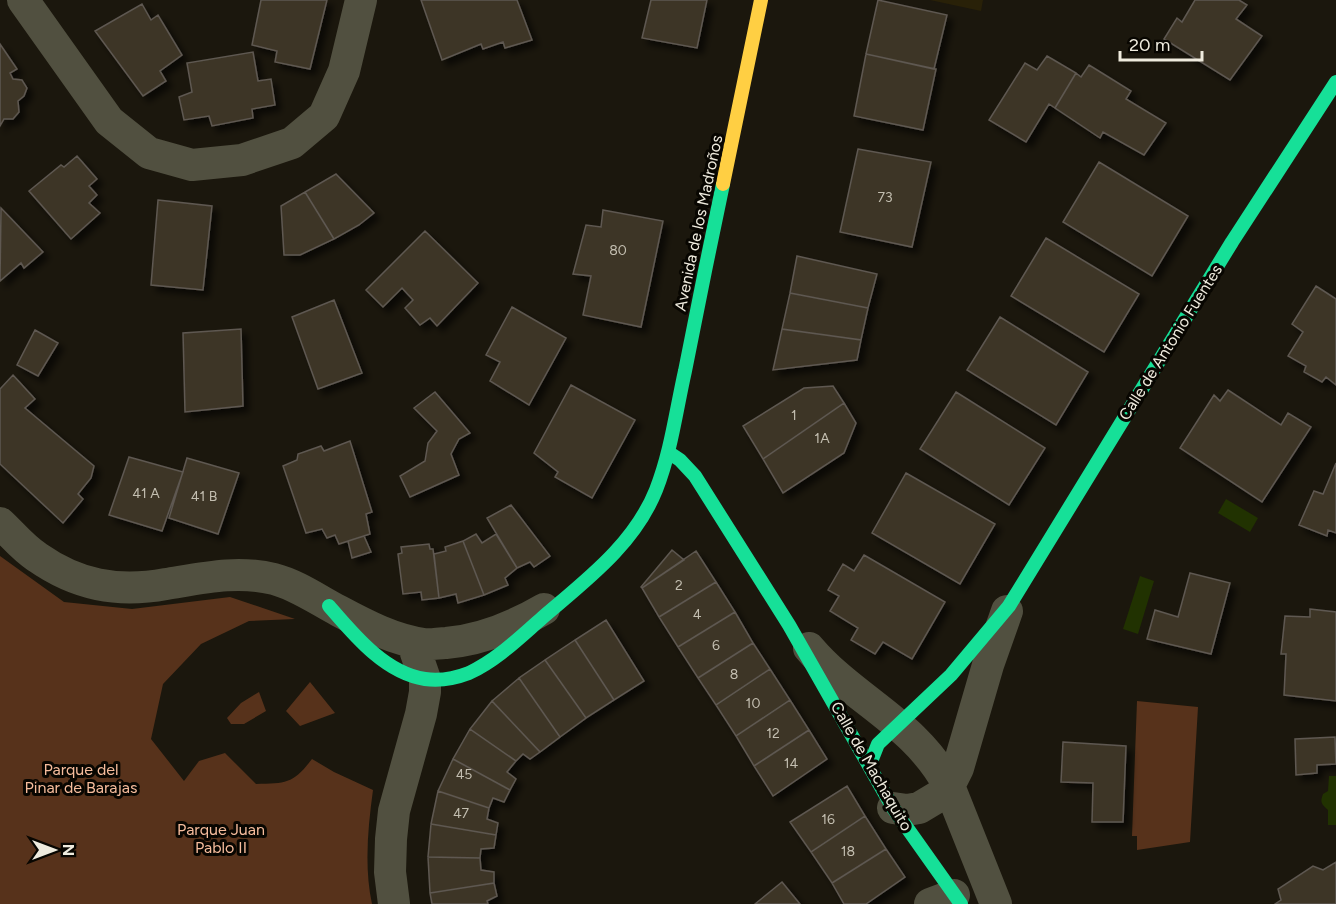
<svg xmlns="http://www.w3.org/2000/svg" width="1336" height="904" font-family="Figtree,sans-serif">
<defs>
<filter id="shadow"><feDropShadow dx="5.5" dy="5.5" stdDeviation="3" flood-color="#0009"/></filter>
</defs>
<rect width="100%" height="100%" fill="#1b170d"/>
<path fill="#292108" d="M930,0H983L981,11Z"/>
<path fill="#57321b" d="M0,556L64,602L132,609L230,597L295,619L249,621L201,644L163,684L151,739L184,781L199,761L225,753L256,784C287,783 293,784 312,759L334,772L373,790C368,827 364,867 372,904H0Z
M310,682L335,713L300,726L286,711Z
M259,692L266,711L244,724H231L227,718L241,703Z
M1137,701L1198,707L1190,842L1137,850V836H1132Z"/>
<path fill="#213201" d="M1226,499L1258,518L1250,532L1218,513Z
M1140,576L1154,581L1138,634L1123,629Z
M1329,776H1336V825H1328V810C1321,804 1320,802 1323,794L1328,791Z"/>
<path fill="#3e3628" stroke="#5e5851" stroke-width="1.5" filter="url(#shadow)" d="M261,0H327L310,69L275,62L277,51L252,45Z
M421,0H517L532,40L505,48L503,42L483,49L481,44L442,60Z
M651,0H707L697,48L642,38Z
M878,0L947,15L934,69L866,54Z
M1195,0H1239L1247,5L1236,19L1262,36L1230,80L1164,39L1177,18L1182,22Z
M142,4L151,20L158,15L182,55L160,71L166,81L143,96L95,31Z
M0,44L17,69L10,73L13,79L22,80L27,88L24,96L18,101L19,112L13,119H4L0,126Z
M253,52L258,81L271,79L275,105L252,109L253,118L212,126L209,116L184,120L179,97L192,92L187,63Z
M866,54L936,69L923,130L854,116Z
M1047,56L1076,73L1055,108L1049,104L1026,142L989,120L1025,63L1037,70Z
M1089,65L1131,91L1126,99L1166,123L1144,155L1103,132L1100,138L1055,108L1076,73L1081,77Z
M858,149L931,162L912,247L840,232Z
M77,156L97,179L89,186L97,195L89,203L100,213L71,239L29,191L61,165L64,167Z
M1099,162L1188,216L1152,276L1063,222Z
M336,174L374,213L359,225L334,239L305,192Z
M305,192L334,239L300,255H284L281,206Z
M158,200L212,206L203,290L151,285Z
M1,208L43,252L24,268L21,263L0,281Z
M603,210L663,221L641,327L583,315L591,276L573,274L586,225L601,227Z
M425,231L478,283L437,326L430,318L420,325L405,308L413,300L402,288L383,307L366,290Z
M1046,238L1139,294L1104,352L1011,296Z
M797,256L877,274L868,308L790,293Z
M1316,286L1336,299V385L1326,377L1322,382L1304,372L1306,366L1288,356L1303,332L1292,324Z
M790,293L868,308L861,340L782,329Z
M334,300L362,373L318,389L292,317Z
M512,307L566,338L529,405L490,381L500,362L486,355Z
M1000,317L1088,372L1056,425L967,370Z
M241,329L243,406L185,412L183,333Z
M782,329L861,340L857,360L773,370Z
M35,330L58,343L38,376L17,365Z
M13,375L35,399L25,408L94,466L91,478L78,494L83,499L63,523L0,464V389Z
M571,385L635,420L592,498L555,477L558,472L534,453Z
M833,386L844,403L763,459L743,426L804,388Z
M1228,390L1281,425L1288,413L1311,427L1262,502L1180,448L1214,395L1220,401Z
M435,392L470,433L459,439L451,454L459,475L410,497L400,476L425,461L428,443L437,431L414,408Z
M956,392L1045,448L1009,505L920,449Z
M844,403L856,423L844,453L783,493L763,459Z
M350,441L372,512L366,514L370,534L339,544L335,535L327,538L322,529L306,533L283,466L297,460L298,454L321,446L324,451Z
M129,457L183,472L162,531L109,515Z
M187,458L239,473L218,534L169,518Z
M1336,463V533L1328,530L1327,536L1299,525L1314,491L1323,494Z
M906,473L995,524L960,584L872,533Z
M511,505L550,556L534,567L530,562L517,568L487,518Z
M476,534L482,543L496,534L517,568L505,578L508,585L484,595L463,541Z
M364,536L371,552L352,558L348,541Z
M463,541L484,595L458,603L456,594L439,598L434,554L446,551L445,547Z
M429,544L430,549H433L439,598L422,600L421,592L403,594L398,554L402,553L401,547Z
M672,550L684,560L642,588L641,587Z
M696,551L716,582L659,617L642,588Z
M864,555L945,602L912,659L883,642L875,654L851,640L858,628L830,611L839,596L828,590L843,564L854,571Z
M1190,573L1230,583L1211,654L1147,639L1155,610L1178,617Z
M716,582L735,612L678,647L659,617Z
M1310,609L1336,612V701L1284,695L1286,654H1281L1285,616L1310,617Z
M735,612L753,643L698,678L678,647Z
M606,620L644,681L614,700L575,640Z
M575,640L614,700L586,718L545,660Z
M753,643L770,669L716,705L698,678Z
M545,660L586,718L560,737L519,678Z
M770,669L790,700L736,736L716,705Z
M519,678L560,737L540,752L492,701Z
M790,700L809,730L754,766L736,736Z
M492,701L540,752L530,759L523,754L516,761L470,729Z
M470,729L516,761L507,772L516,779L510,790L453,759Z
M809,730L827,759L773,796L754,766Z
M1335,737L1336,764L1317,765V773L1296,775L1295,739Z
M1063,742L1126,746L1123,822H1092L1093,783L1061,782Z
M453,759L510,790L504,802L493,798L489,808L438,791Z
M847,786L865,816L811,852L790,822Z
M438,791L489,808L487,819L498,823L496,835L431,824Z
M865,816L886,849L832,883L811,852Z
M431,824L496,835L494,848L481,849L480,858L428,857Z
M886,849L905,877L866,904H844L832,883Z
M428,857L480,858L481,870L494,872V883L430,893Z
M1336,862V904H1275L1281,900L1278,889L1313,866L1323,870Z
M782,882L800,904H755Z
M494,883L497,896L487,901L488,904H432L430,893Z"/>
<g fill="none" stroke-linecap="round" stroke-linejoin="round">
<path stroke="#515040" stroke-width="32" d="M23,0L109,121L149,153L192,165L242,160L292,143L324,116L344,71L361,0
M0,523C12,534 23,548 37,557C77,585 117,593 166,584C203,578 237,570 274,579C297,585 318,600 339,611C365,625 394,640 424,644C431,645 439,643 446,643C482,640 513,627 544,609
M809,648C854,701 915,722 949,786L996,904
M893,808L907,810L919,808L939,796L949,786L958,768L988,665L1007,611
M394,904L390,872L391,839L394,811L421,714L425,692V679L416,653
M930,904L954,895"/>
<path stroke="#16e098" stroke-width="14" d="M668,452L680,460L695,476L789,625L893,808L961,904
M329,606C354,635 385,673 425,679C439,681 456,678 469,673C497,660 519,638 542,618C585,581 634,545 656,490C671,452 676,411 685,371C697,309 710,246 723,184
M870,764L878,744L951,675L1009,606L1232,242L1336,82"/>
<path stroke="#ffcf43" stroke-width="14" d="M723,184L761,0"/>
</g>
<g text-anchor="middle" stroke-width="6" stroke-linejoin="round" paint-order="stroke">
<g font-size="14" fill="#c3beb0">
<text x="885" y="202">73</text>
<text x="618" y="255">80</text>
<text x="794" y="420">1</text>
<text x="822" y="443">1A</text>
<text x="146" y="498">41 A</text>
<text x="204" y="501">41 B</text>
<text x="679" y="590">2</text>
<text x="697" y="619">4</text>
<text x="716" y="650">6</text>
<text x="734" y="679">8</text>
<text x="753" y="708">10</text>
<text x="773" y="738">12</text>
<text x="791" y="768">14</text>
<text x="464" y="779">45</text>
<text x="461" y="818">47</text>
<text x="828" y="824">16</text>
<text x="848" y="856">18</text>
</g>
<g font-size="16" fill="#efebde" stroke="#080601">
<text transform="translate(698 223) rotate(-78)" y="6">Avenida de los Madroños</text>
<text transform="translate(1170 342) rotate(-58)" y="6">Calle de Antonio Fuentes</text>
<text transform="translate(872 766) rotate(60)" y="6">Calle de Machaquito</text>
</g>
<g font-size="16" fill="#f6bc9c" stroke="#080601">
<text x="81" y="775">Parque del<tspan x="81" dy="18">Pinar de Barajas</tspan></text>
<text x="221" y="835">Parque Juan<tspan x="221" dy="18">Pablo II</tspan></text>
</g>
</g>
<g transform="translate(54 850) rotate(90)" stroke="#080601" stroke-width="4.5" paint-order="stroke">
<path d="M0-4.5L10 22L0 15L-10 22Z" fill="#efebde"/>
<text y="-9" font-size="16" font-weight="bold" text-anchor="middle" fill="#efebde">N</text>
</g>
<path d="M1120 51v9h82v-9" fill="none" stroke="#efebde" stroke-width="3"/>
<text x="1129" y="51" font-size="18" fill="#efebde" stroke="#080601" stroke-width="4.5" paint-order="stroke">20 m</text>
</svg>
